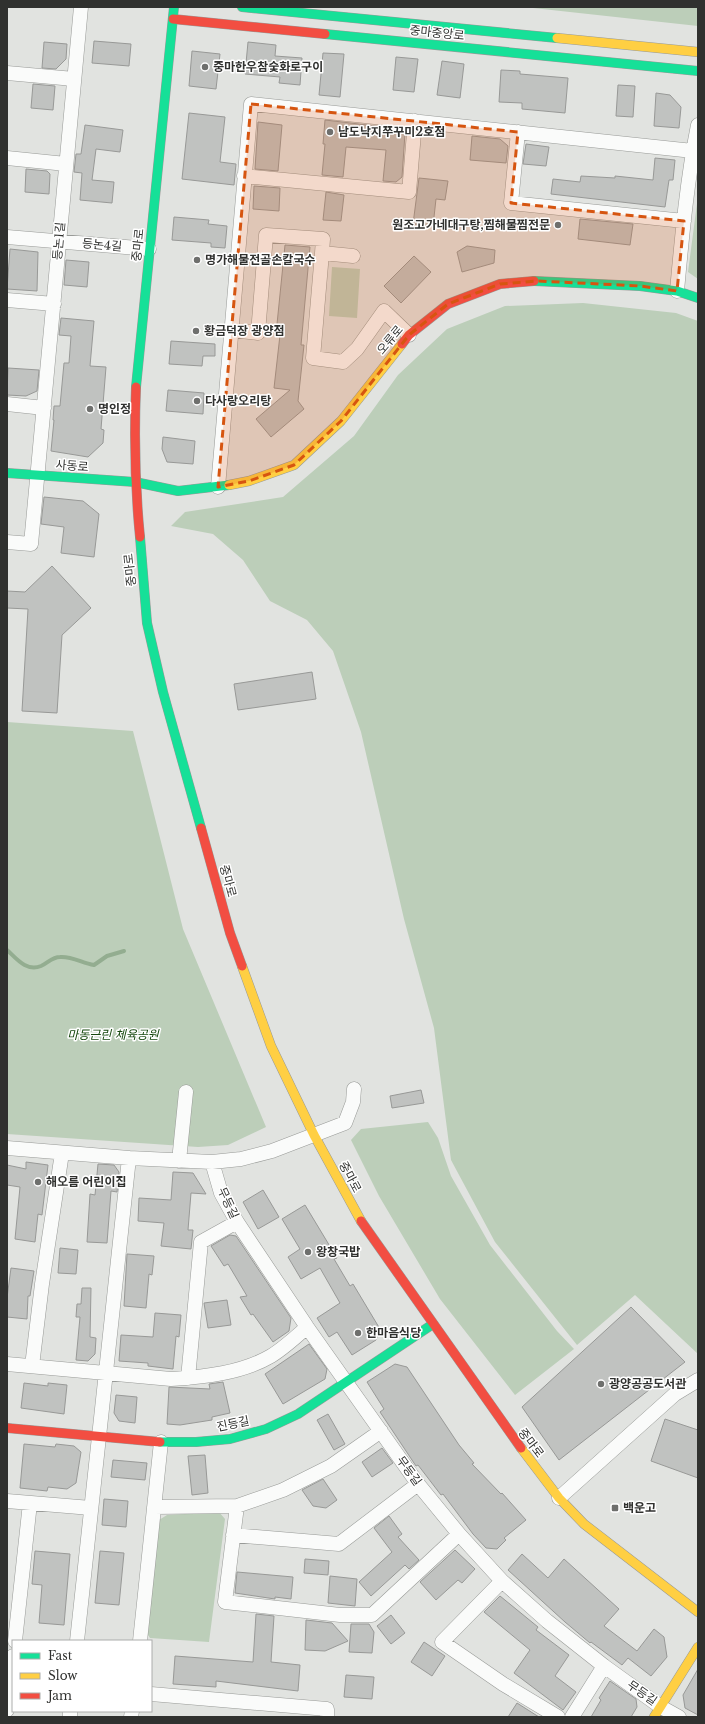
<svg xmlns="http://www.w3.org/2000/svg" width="705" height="1724" font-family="'Libre Baskerville','Noto Sans KR',serif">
<rect width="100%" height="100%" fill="#e1e3e0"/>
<path fill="#bcceb9" d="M524,7H698V26Z
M698,196V279L688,272Z
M332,267L360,269L357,318L329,316Z
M583,303L676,313L698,321V1354L635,1295L577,1345L495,1242L451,1160L434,1028L404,919L361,732L333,651L307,620L270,601L243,560L213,534L171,526L185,512L283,497L354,436L398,375L447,329L505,306Z
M7,722L133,731L183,929L266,1127L228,1145L198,1147L7,1134Z
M428,1122L438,1138L451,1176L490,1245L557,1331L574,1349L515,1395L440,1299L379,1196L351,1140L361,1129Z
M219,1512L225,1519L209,1642L150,1638L146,1632L159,1520L167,1515Z"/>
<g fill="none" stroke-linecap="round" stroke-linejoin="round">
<path stroke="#93ad90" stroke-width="4" d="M7,950C16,958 26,972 41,966C48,963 52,957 60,957C72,956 82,963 94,965L107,956L124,951"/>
</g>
<path fill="#c0c2c0" stroke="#989997" d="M94,41L131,44L129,66L92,63Z
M44,42L67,44L66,59L56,69L42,68Z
M248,42L276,45L275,56L302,58L300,85L279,83L280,77L245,74Z
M192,51L220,54L216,89L189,86Z
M323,53L344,54L340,97L319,95Z
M396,57L418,59L414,92L393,90Z
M442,61L464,64L460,98L437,95Z
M501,70L520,71V74L568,78L565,113L522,109V103L499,102Z
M33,84L55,86L53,110L31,108Z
M618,85L635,86L633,117L616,116Z
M656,93L670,95L681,107L679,128L654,126Z
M189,113L225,117L220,162L236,164L234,185L182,179Z
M325,120L401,129L405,133L402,177L396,182L383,181L386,150L346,147L343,177L322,175L325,144H323Z
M258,122L282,125L278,171L255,169Z
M85,125L123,130L120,152L96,149L92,180L114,182L112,203L80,200L82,173L74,172L76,154H81Z
M472,136L500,139L508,146L506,163L470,160Z
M526,144L549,147L546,166L523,164Z
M655,158L675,160L673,180H669L665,207L551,194L553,179L580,182L581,176L615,178V176L653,180Z
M26,169L47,171L50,174L49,194L25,192Z
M419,178L448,181L445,200L436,199L433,226L413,224Z
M254,186L280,188L279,211L253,209Z
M326,192L344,195L341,221L323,220Z
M174,217L209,220L208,224L227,226L225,248L211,247V243L172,240Z
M580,219L633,224L630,245L578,239Z
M285,245L310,247L301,345H304L298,401L304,409L271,437L256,419L290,390L274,388L280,335L276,334Z
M467,246L495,250L494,263L462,272L457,252Z
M10,249L38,252L37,291L7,289Z
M414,256L431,272L401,303L384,286Z
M66,260L89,262L87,287L64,285Z
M61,318L94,321L90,366L106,367L101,429L104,430L103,443L88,457L51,451L54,420H53L54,406H60L64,363H69L71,336L59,335Z
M171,341L215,344V356H203L202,366L169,364Z
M8,368L39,370L37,391L26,396L7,395Z
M168,390L204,393L203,414L166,411Z
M163,437L195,441L193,464L167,462L162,449Z
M44,497L83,501L99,514L94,557L61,553L64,527L41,524Z
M52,566L91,608L62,635L57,713L22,711L28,609L7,608V591L25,592Z
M312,672L316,699L238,710L234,684Z
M421,1090L424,1103L392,1108L390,1096Z
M26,1162L48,1165L42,1215L38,1214L35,1242L15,1239L20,1187L7,1185V1165L26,1169Z
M98,1164L114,1165L119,1172L117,1192L111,1191L107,1243L87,1242L90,1194L95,1195Z
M173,1172L193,1173L206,1194L191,1193L188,1230H193L191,1249L161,1246L164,1223L138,1221L139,1198L171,1200Z
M263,1190L279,1217L258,1229L243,1202Z
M305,1205L337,1258L334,1259L350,1286L353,1284L380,1329L376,1340L352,1355L337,1332L329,1337L317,1318L340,1303L320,1268L301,1279L288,1257L300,1249L282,1219Z
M230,1235L236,1236L291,1318L289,1331L273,1342L253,1314L251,1315L240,1297L247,1296L228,1264L224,1266L211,1246Z
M60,1248L78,1250L76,1274L58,1273Z
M127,1254L154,1256L152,1275L149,1274L146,1308L124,1306Z
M11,1268L34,1271L30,1296H28L27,1319L7,1317V1298Z
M82,1288H91L90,1337L96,1338L95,1354L88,1361L76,1360L80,1317H76L77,1304H81Z
M227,1300L231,1325L208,1328L204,1303Z
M631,1307L685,1362L559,1460L522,1407Z
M155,1313L181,1315L179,1337L176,1336L173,1369L148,1366V1363L119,1361L121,1335L153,1337Z
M309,1344L327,1369L325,1379L283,1404L265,1374Z
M395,1364L407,1367L459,1445L474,1463L472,1464L501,1494L502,1493L526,1520L504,1538L506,1540L497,1549L486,1548L473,1534L443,1494L441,1495L418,1465L416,1466L380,1412L384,1409L367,1382Z
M223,1382L230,1413L212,1417V1420L180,1425L167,1424L169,1387L210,1389L209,1384Z
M24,1383L48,1386V1383L67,1385L64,1414L21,1408Z
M116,1395L137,1397L135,1423L119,1421L114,1413Z
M328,1414L345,1444L334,1450L317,1420Z
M665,1419L698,1430V1478L651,1461Z
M24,1444L55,1447L56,1444L74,1446L81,1452L76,1483L67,1489L48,1487L47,1491L20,1488Z
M382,1448L393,1463L372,1477L362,1462Z
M205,1455L208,1493L192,1495L188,1456Z
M113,1460L147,1463L145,1480L111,1477Z
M323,1479L337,1500L326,1508L313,1506L302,1490Z
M104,1499L128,1501L126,1527L102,1525Z
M389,1516L402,1534L398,1537L419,1560L409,1569L405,1565L371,1596L359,1582L392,1552L374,1528Z
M455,1550L475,1569L462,1583L458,1580L436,1600L420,1582Z
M35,1551L70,1554L64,1625L39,1623L42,1585L32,1584Z
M100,1551L124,1553L119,1605L95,1603Z
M522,1554L548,1578L564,1559L619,1609L604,1626L637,1651L654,1629L664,1637L667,1657L651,1676L628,1658L622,1665L591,1642L590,1643L565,1622L508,1570Z
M305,1559L329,1561L328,1575L304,1573Z
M237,1572L293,1577L291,1599L275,1597V1599L235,1593Z
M330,1576L357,1579L355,1606L328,1603Z
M500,1596L538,1627L536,1630L569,1655L555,1676L576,1692L563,1710L514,1673L530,1650L484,1612Z
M256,1614L274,1616L271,1662L300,1665L298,1691L216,1681V1687L173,1684L175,1656L253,1662Z
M391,1615L405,1633L391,1644L377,1626Z
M306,1620L332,1623L348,1641L325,1651L305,1650Z
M351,1624H369L374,1632L372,1653L349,1652Z
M424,1642L445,1656L432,1676L411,1662Z
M698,1669V1715L685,1708L683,1695Z
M346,1675L374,1677L372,1699L344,1697Z
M610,1681L636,1699L637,1707L631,1717H591L601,1700L599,1698Z
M517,1703L539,1717H508Z"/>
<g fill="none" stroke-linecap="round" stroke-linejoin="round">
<g stroke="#989a97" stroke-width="15">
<path id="street" d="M7,73L74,79
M518,132L511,203L684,221
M7,158L66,164
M244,176L409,192L415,121
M7,237L149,249
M353,256L322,253L313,358L343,362L357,349L384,311L409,335
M677,291C682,236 687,180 698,125
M7,300L54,304
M231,330L258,333L266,235L323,239L322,253
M7,404L44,408
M218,487L251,104L693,151
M7,542L31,544L81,7
M7,1148L129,1158L212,1162L241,1159L272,1151L345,1123L353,1102L354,1089
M179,1161L186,1092
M212,1162L221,1193L237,1222L307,1327L418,1484L459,1534L502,1581L547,1621L604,1666L661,1707L679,1717
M7,1364L171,1379C204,1377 242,1373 271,1356C284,1348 296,1337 307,1327
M32,1366L42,1284L62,1153
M188,1378L201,1242L237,1222
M559,1498L675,1394L698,1380
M7,1501L91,1508
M237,1506L225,1602L340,1615H372L459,1534
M154,1507L237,1506L283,1490L331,1466L381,1431
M233,1535L339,1544L418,1484
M502,1581L442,1642L503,1684L558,1717
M15,1641L30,1503
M77,1641L129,1158
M140,1641L161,1442
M151,1694L327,1709V1717
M7,1710L13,1656
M70,1717V1711
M131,1717L132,1711
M572,1717L604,1666"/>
</g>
<g stroke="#989a97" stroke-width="10">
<path id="fast" d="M242,7L557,38
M325,34L698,71
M534,281L640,286L677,291L698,298
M136,387L174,7
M7,473L135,482L178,491L229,485
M140,537L147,623L163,692L201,828
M160,1442H196L230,1439L266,1429L298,1414L433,1324"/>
</g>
<g stroke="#989a97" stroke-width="10">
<path id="slow" d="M557,38L698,52
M229,485L249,481L294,465L341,421L402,344
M242,966L271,1046L314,1135L361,1221
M521,1448L559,1498L584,1524L698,1612
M654,1717L698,1647"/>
</g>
<g stroke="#989a97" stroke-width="10">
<path id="jam" d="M173,19L325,34
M402,344L409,335L448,304L500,284L534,281
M136,387C134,438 135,487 140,537
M201,828L230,933L242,966
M361,1221L521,1448
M7,1428L160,1442"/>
</g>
<use href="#street" stroke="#fafbfa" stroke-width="14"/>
<use href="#fast" stroke="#16e098" stroke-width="9"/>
<use href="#slow" stroke="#ffcf43" stroke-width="9"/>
<use href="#jam" stroke="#f24e42" stroke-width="9"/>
</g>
<path fill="#d65510" fill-opacity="0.2" stroke="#d65510" stroke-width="3" stroke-dasharray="8 5" stroke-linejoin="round" d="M251,104L518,132L511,203L684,221L677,291L640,286L538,281L500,284L448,304L409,335L341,421L294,465L249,481L218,487Z"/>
<g fill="#6e6f6d" stroke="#fff" stroke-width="1.5">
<circle cx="205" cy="67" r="4"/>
<circle cx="330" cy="132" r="4"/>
<circle cx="558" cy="225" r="4"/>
<circle cx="197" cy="260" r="4"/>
<circle cx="196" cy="331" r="4"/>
<circle cx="197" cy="401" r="4"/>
<circle cx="90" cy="409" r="4"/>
<circle cx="38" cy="1182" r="4"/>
<circle cx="308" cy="1252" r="4"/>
<circle cx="358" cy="1333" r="4"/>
<circle cx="601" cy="1384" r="4"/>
<rect x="611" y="1504" width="8" height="8" rx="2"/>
</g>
<g text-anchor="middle" stroke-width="3" stroke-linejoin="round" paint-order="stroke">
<g font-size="12" fill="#30312f" stroke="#fff">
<text transform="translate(437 33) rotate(6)" y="4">중마중앙로</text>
<text transform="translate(59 241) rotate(-85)" y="4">등논1길</text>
<text transform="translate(102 245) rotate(5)" y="4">등논4길</text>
<text transform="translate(138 245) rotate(-84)" y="4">중마로</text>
<text transform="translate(390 340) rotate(-50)" y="4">오류로</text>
<text transform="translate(72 466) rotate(4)" y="4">사동로</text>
<text transform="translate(130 570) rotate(-96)" y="4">중마로</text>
<text transform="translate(228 881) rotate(75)" y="4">중마로</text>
<text transform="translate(350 1177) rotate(62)" y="4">중마로</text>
<text transform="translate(228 1203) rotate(65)" y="4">무등길</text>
<text transform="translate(233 1424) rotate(-12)" y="4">진등길</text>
<text transform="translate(531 1443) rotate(53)" y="4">중마로</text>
<text transform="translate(409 1471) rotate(54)" y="4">무등길</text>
<text transform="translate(642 1693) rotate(35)" y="4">무등길</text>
</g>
<g font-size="12" font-weight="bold" fill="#30312f" stroke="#fff" text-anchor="start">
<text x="213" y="71">중마한우참숯화로구이</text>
<text x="338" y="136">남도낙지쭈꾸미2호점</text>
<text x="550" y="229" text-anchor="end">원조고가네대구탕,찜해물찜전문</text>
<text x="205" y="264">명가해물전골손칼국수</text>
<text x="204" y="335">황금덕장 광양점</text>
<text x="205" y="405">다사랑오리탕</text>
<text x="98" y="413">명인정</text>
<text x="46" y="1186">해오름 어린이집</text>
<text x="316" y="1256">왕창국밥</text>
<text x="366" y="1337">한마음식당</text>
<text x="609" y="1388">광양공공도서관</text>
<text x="623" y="1512">백운고</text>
</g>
<g font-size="12" font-style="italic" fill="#16480e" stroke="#fff">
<text x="113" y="1039">마동근린 체육공원</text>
</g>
</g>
<rect width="705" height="1724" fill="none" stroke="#30312f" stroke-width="16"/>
<rect x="12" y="1640" width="140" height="72" fill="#ffffff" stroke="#acadac"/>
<rect x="20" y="1653" width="20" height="6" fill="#16e098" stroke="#acadac"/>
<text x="48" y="1660" font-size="12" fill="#30312f">Fast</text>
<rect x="20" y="1673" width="20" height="6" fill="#ffcf43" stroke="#acadac"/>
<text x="48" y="1680" font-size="12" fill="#30312f">Slow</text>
<rect x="20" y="1693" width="20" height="6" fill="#f24e42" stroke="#acadac"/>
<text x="48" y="1700" font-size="12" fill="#30312f">Jam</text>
</svg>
